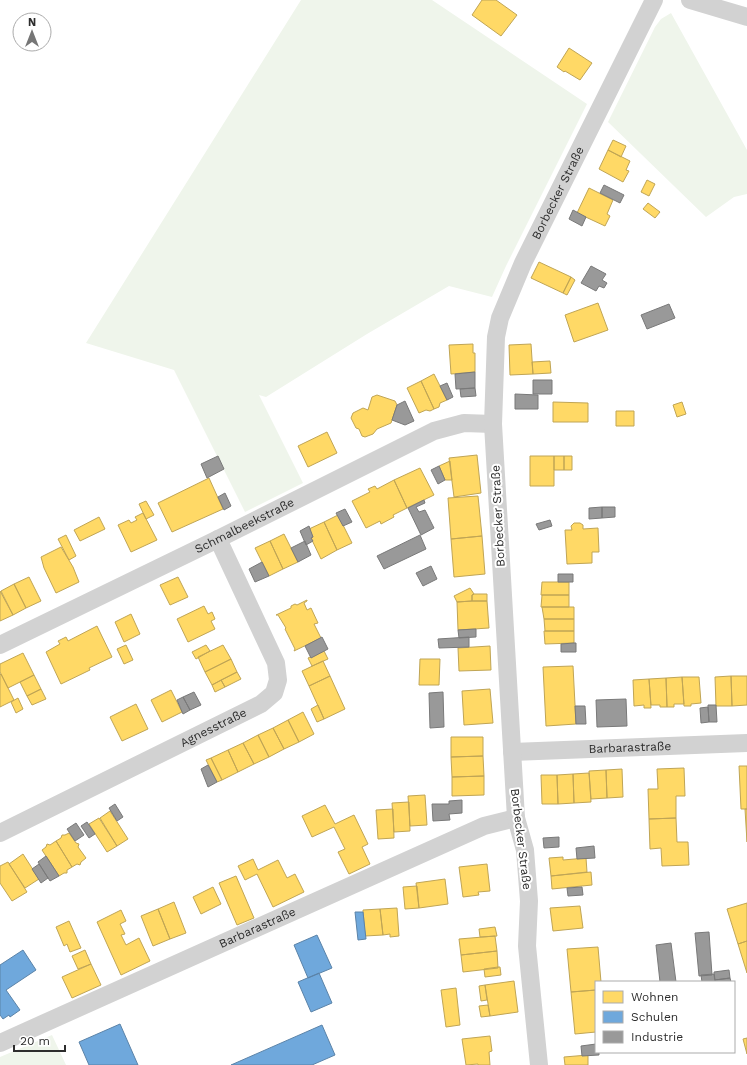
<svg xmlns="http://www.w3.org/2000/svg" width="747" height="1065" font-family="'Work Sans',sans-serif">
<rect width="100%" height="100%" fill="#fff"/>
<path fill="#eff5eb" d="M301,0H432L587,104L506,266L492,297L449,286L367,334L266,397L259,395L303,483L245,512L174,370L86,343Z
M671,13L747,150V194L734,197L706,217L608,122L655,27L661,19Z
M52,1035L66,1065H0V1057Z"/>
<path fill="#ffd966" stroke="#c0a555" d="M482,0H496L517,15L501,36L472,15Z
M569,48L592,63L580,80L565,71L564,72L557,67Z
M613,140L626,146L621,157L608,150Z
M608,150L630,161L626,170L629,171L623,182L599,169Z
M647,180L655,184L649,196L641,192Z
M589,188L613,200L607,214L610,216L605,226L577,213Z
M648,203L660,212L655,218L643,209Z
M539,262L571,277L563,293L531,278Z
M571,277L575,280L567,295L563,293Z
M598,303L608,330L574,342L565,315Z
M473,344V353H475V372L451,374L449,345Z
M531,344L533,374L510,375L509,345Z
M550,361L551,373L533,374L532,362Z
M434,374L447,400L440,403L439,407L434,409L421,381Z
M421,381L434,409L430,411L426,410L419,413L407,388Z
M377,395L395,401L397,405L391,423L377,429L373,434L365,437L362,436L359,429L356,428L351,418L353,413L363,408L368,410L372,397Z
M553,402L588,403V422H553Z
M682,402L686,414L677,417L673,405Z
M616,411H634V426H616Z
M327,432L337,453L308,467L298,446Z
M477,455L481,493L454,497L449,458Z
M530,456H554V486H530Z
M554,456H564V470H554Z
M564,456H572V470H564Z
M450,461L452,480H445L439,466Z
M420,468L434,495L407,508L394,480Z
M209,478L223,509L172,532L158,503Z
M394,480L407,508L393,515L394,517L381,524L380,521L366,528L352,501L370,492L368,489L375,486L377,489Z
M478,496L482,536L451,539L448,498Z
M146,501L154,515L146,519L139,504Z
M143,513L157,540L131,552L118,525L129,520L131,523L137,520L135,517Z
M338,515L352,543L337,550L324,522Z
M99,517L105,529L80,541L74,530Z
M324,522L337,550L321,559L311,538L313,537L309,529Z
M574,523H580L583,525V529L598,528L599,552H592V563L567,564L565,530H572L571,526Z
M284,534L298,562L283,569L270,541Z
M66,535L76,556L69,560L58,539Z
M482,536L485,574L454,577L451,539Z
M270,541L283,569L269,576L255,548Z
M61,547L73,567L79,582L56,593L44,568L41,557Z
M29,577L41,601L26,608L14,584Z
M178,577L188,597L170,605L160,585Z
M542,582H569V595H541Z
M14,584L26,608L13,615L1,591Z
M470,588L474,594L472,595V601L457,602L454,596Z
M0,591L13,615L0,621Z
M474,594H487V601H472V595Z
M542,595H569V607H541Z
M307,600V601L304,603L307,610L311,608L318,623L314,624L321,638L294,651L295,649L285,629L286,628L278,615H276L291,608V606L295,604L297,605Z
M472,601H487L489,628L458,630L457,602Z
M204,606L208,614L212,612L215,619L211,621L215,629L188,642L177,619Z
M542,607H574V619H544Z
M131,614L140,634L124,642L115,622Z
M544,619H574V631H545Z
M97,626L112,657L89,668L90,670L61,684L46,652L60,644L58,641L66,637L68,641Z
M544,631H574V643L545,644Z
M126,645L133,660L124,664L117,649Z
M206,645L210,651L196,659L192,652Z
M223,645L231,659L205,672L198,657Z
M490,646L491,670L459,671L458,648Z
M324,651L328,659L312,666L308,658Z
M23,653L34,675L8,688L0,672V664Z
M231,659L237,672L212,685L205,672Z
M420,659H440L439,685H419Z
M323,661L330,676L309,686L302,671Z
M573,666L576,724L546,726L543,667Z
M237,672L241,679L225,687L221,680Z
M1,674L14,700L0,707V675Z
M34,675L41,689L27,696L20,682Z
M330,676L345,709L324,719L309,686Z
M731,676L732,706H716L715,677Z
M731,676H747V705L732,706Z
M682,677L684,704H674V707H667L666,678Z
M682,677H699L701,703L691,704V706H684Z
M666,678L667,707H660V705H651L649,679Z
M649,679L651,708H644V705L634,706L633,680Z
M221,680L225,687L215,692L212,685Z
M41,689L46,699L32,705L27,696Z
M490,689L493,723L464,725L462,691Z
M171,690L182,712L162,722L151,700Z
M18,698L23,709L16,713L11,702Z
M136,704L148,729L122,741L110,717Z
M318,705L324,719L317,722L311,709Z
M303,712L314,734L299,742L288,720Z
M288,720L299,742L284,749L273,728Z
M273,728L284,749L269,757L258,735Z
M258,735L269,757L254,764L243,743Z
M451,737H483V756L451,757Z
M243,743L254,764L238,772L228,750Z
M228,750L238,772L222,780L211,758Z
M483,756L484,776L452,777L451,757Z
M211,758L222,780L217,782L206,760Z
M739,766H747V809H741Z
M684,768L685,796H676V818L649,819L648,789H658L657,769Z
M622,769L623,797L607,798L606,770Z
M606,770L607,798L591,799L589,771Z
M589,773L591,802L574,803L573,774Z
M573,774L574,803L558,804L557,775Z
M541,775H557L558,804H542Z
M484,776V795L452,796V777Z
M425,795L427,825L410,826L408,796Z
M409,802L410,831L394,832L392,803Z
M325,805L335,824L354,815L368,844L362,847L370,864L349,874L338,852L345,849L334,827L312,837L302,816Z
M393,809L394,838L378,839L376,810Z
M745,809H747V842Z
M110,811L128,839L117,846L100,818Z
M99,818L117,846L107,852L89,824Z
M676,818L677,842H688L689,865L662,866L661,848L650,849L649,819Z
M69,833L76,843L79,844L78,847L86,858L81,862L80,865L77,864L72,867L56,841L61,838L62,835H65Z
M56,841L72,867L67,870V873H64L59,876L42,850L46,847L47,844L50,845Z
M23,854L39,879L25,888L9,864Z
M563,857V860L586,858L587,872L551,876L549,858Z
M253,859L258,870L278,860L287,878L295,874L304,892L273,907L257,874L245,880L238,866Z
M8,862L27,892L12,901L0,883V866Z
M487,864L490,891L478,892L479,895L463,897L459,867Z
M591,872L592,885L552,889L551,876Z
M236,876L254,918L237,925L219,883Z
M445,879L448,904L419,908L416,883Z
M417,886L419,908L405,909L403,887Z
M213,887L221,904L201,914L193,897Z
M174,902L186,933L170,939L158,909Z
M747,903V941L738,944L727,909Z
M580,906L583,928L553,931L550,908Z
M397,908L399,936L390,937V934L383,935L380,909Z
M158,909L170,939L153,946L141,916Z
M380,909L383,935L365,936L363,910Z
M121,910L126,921L120,924L125,934L121,935L126,945L139,938L150,961L121,975L97,922Z
M69,921L81,948L70,952L67,944L64,946L56,927Z
M495,927L497,936L480,937L479,929Z
M495,936L497,951L461,955L459,939Z
M747,941V973L738,944Z
M598,947L601,982H596V990L571,992L567,949Z
M85,950L91,964L78,969L72,956Z
M497,951L498,968L463,972L461,955Z
M91,964L101,985L72,998L62,977Z
M498,967H500L501,975L485,977L484,969Z
M514,981L518,1012L490,1016L485,985Z
M485,985L487,1000L481,1001L479,986Z
M456,988L460,1025L446,1027L441,990Z
M596,990V1032L575,1034L571,992Z
M488,1005L490,1016L481,1017L479,1006Z
M490,1036L492,1051L489,1052L490,1065H478V1064L466,1065L462,1039Z
M747,1038V1054L743,1039Z
M588,1055V1065H565L564,1057Z"/>
<path fill="#6fa8dc" stroke="#5b83a8" d="M355,912H363L366,939L358,940Z
M317,935L332,968L308,978L294,945Z
M23,950L36,970L6,990L20,1010L10,1017L9,1015L3,1019L0,1015V965Z
M319,973L332,1003L311,1012L298,982Z
M120,1024L138,1065H89L79,1042Z
M322,1025L335,1055L312,1065H231Z"/>
<path fill="#999" stroke="#797979" d="M604,185L624,195L620,203L600,193Z
M573,210L586,217L582,226L569,219Z
M591,266L606,274L602,280L607,283L604,288L599,286L596,291L581,283Z
M669,304L675,318L647,329L641,315Z
M475,372V388L456,389L455,374Z
M533,380H552V394H533Z
M447,383L453,397L447,400L440,386Z
M475,388L476,396L461,397L460,389Z
M515,394L538,395V409H515Z
M405,401L414,421L405,425L392,420L397,405Z
M218,456L224,469L207,478L201,464Z
M439,466L445,480L438,484L431,470Z
M225,493L231,506L224,510L218,497Z
M424,500L425,503L416,507L419,512L425,510L434,528L421,535L408,508Z
M602,507V518L589,519V508Z
M602,507H615V517L602,518Z
M345,509L352,522L343,526L336,513Z
M550,520L552,526L539,530L536,524Z
M309,526L313,537L311,538L313,541L306,545L300,531Z
M420,535L426,549L384,569L377,556Z
M305,541L311,555L298,562L291,548Z
M262,562L269,576L255,582L249,569Z
M431,566L437,579L423,586L416,573Z
M558,574H573V582H558Z
M476,629V637L459,638L458,630Z
M322,637L328,649L311,658L305,646Z
M469,637V647L439,648L438,639Z
M574,643H576V652H561V644Z
M194,692L201,705L190,710L183,697Z
M443,692L444,727L430,728L429,693Z
M183,697L190,710L183,714L177,700Z
M626,699L627,726L597,727L596,700Z
M708,705H716L717,722H709Z
M575,706H585L586,724H576Z
M708,707L709,722L701,723L700,708Z
M208,765L217,782L208,787L201,769Z
M462,800V813L449,814L450,820L433,821L432,804H449V801Z
M115,804L123,817L117,821L109,808Z
M87,822L95,834L89,838L81,826Z
M76,823L84,835L75,841L67,829Z
M559,837V847L544,848L543,838Z
M594,846L595,858L577,859L576,848Z
M46,856L59,876L50,881L38,862Z
M39,864L48,878L41,883L32,869Z
M582,887L583,895L568,896L567,888Z
M709,932L712,975L699,976L695,933Z
M671,943L676,982H660L656,945Z
M729,970L730,978L715,980L714,972Z
M714,974L715,982H702L701,975Z
M730,978L731,982H715V980Z
M596,1044V1052H599V1055L582,1056L581,1046Z"/>
<g fill="none" stroke-linecap="round" stroke-linejoin="round">
<g stroke="#d2d2d2" stroke-width="18">
<path d="M690,0L747,17"/>
<path id="s1" d="M0,645L218,539L434,431L464,423L493,424"/>
<path id="s2" d="M512,752L747,743"/>
<path id="s3" d="M0,833L261,704L274,693L278,680L276,663L218,539"/>
<path id="s4" d="M0,1043L484,826L516,818"/>
<path id="s5" d="M539,1065L527,946L529,901L525,850L516,818L493,424L496,337L500,318L523,263L654,0"/>
</g>
</g>
<g text-anchor="middle" stroke-width="4" stroke-linejoin="round" paint-order="stroke">
<g font-size="12" fill="#2d2d2d" stroke="#fff">
<text dy="4" stroke="none"><textPath href="#s5" startOffset="888">Borbecker Straße</textPath></text>
<text transform="translate(498 516) rotate(-93)" y="4">Borbecker Straße</text>
<text dy="4" stroke="none"><textPath href="#s1" startOffset="272">Schmalbeekstraße</textPath></text>
<text dy="4" stroke="none"><textPath href="#s3" startOffset="238">Agnesstraße</textPath></text>
<text dy="4" stroke="none"><textPath href="#s2" startOffset="118">Barbarastraße</textPath></text>
<text transform="translate(521 839) rotate(83)" y="4">Borbecker Straße</text>
<text dy="4" stroke="none"><textPath href="#s4" startOffset="282">Barbarastraße</textPath></text>
</g>
</g>
<rect x="595" y="981" width="140" height="72" fill="#ffffff" stroke="#ababab"/>
<rect x="603" y="991" width="20" height="12" fill="#ffd966" stroke="#ababab"/>
<text x="631" y="1001" font-size="12" fill="#2d2d2d">Wohnen</text>
<rect x="603" y="1011" width="20" height="12" fill="#6fa8dc" stroke="#ababab"/>
<text x="631" y="1021" font-size="12" fill="#2d2d2d">Schulen</text>
<rect x="603" y="1031" width="20" height="12" fill="#999999" stroke="#ababab"/>
<text x="631" y="1041" font-size="12" fill="#2d2d2d">Industrie</text>
<g transform="translate(32 32)"><circle r="19" fill="#ffffff" stroke="#ababab"/>
<path d="M0-3L7 15L0 10L-7 15Z" fill="#767676"/>
<text y="-6" font-size="11" font-weight="bold" text-anchor="middle" fill="#2d2d2d">N</text>
</g>
<path d="M14 1045v6h51v-6" fill="none" stroke="#2d2d2d" stroke-width="2"/>
<text x="20" y="1045" font-size="12" fill="#2d2d2d" stroke="#ffffff" stroke-width="3" paint-order="stroke">20 m</text>
</svg>
